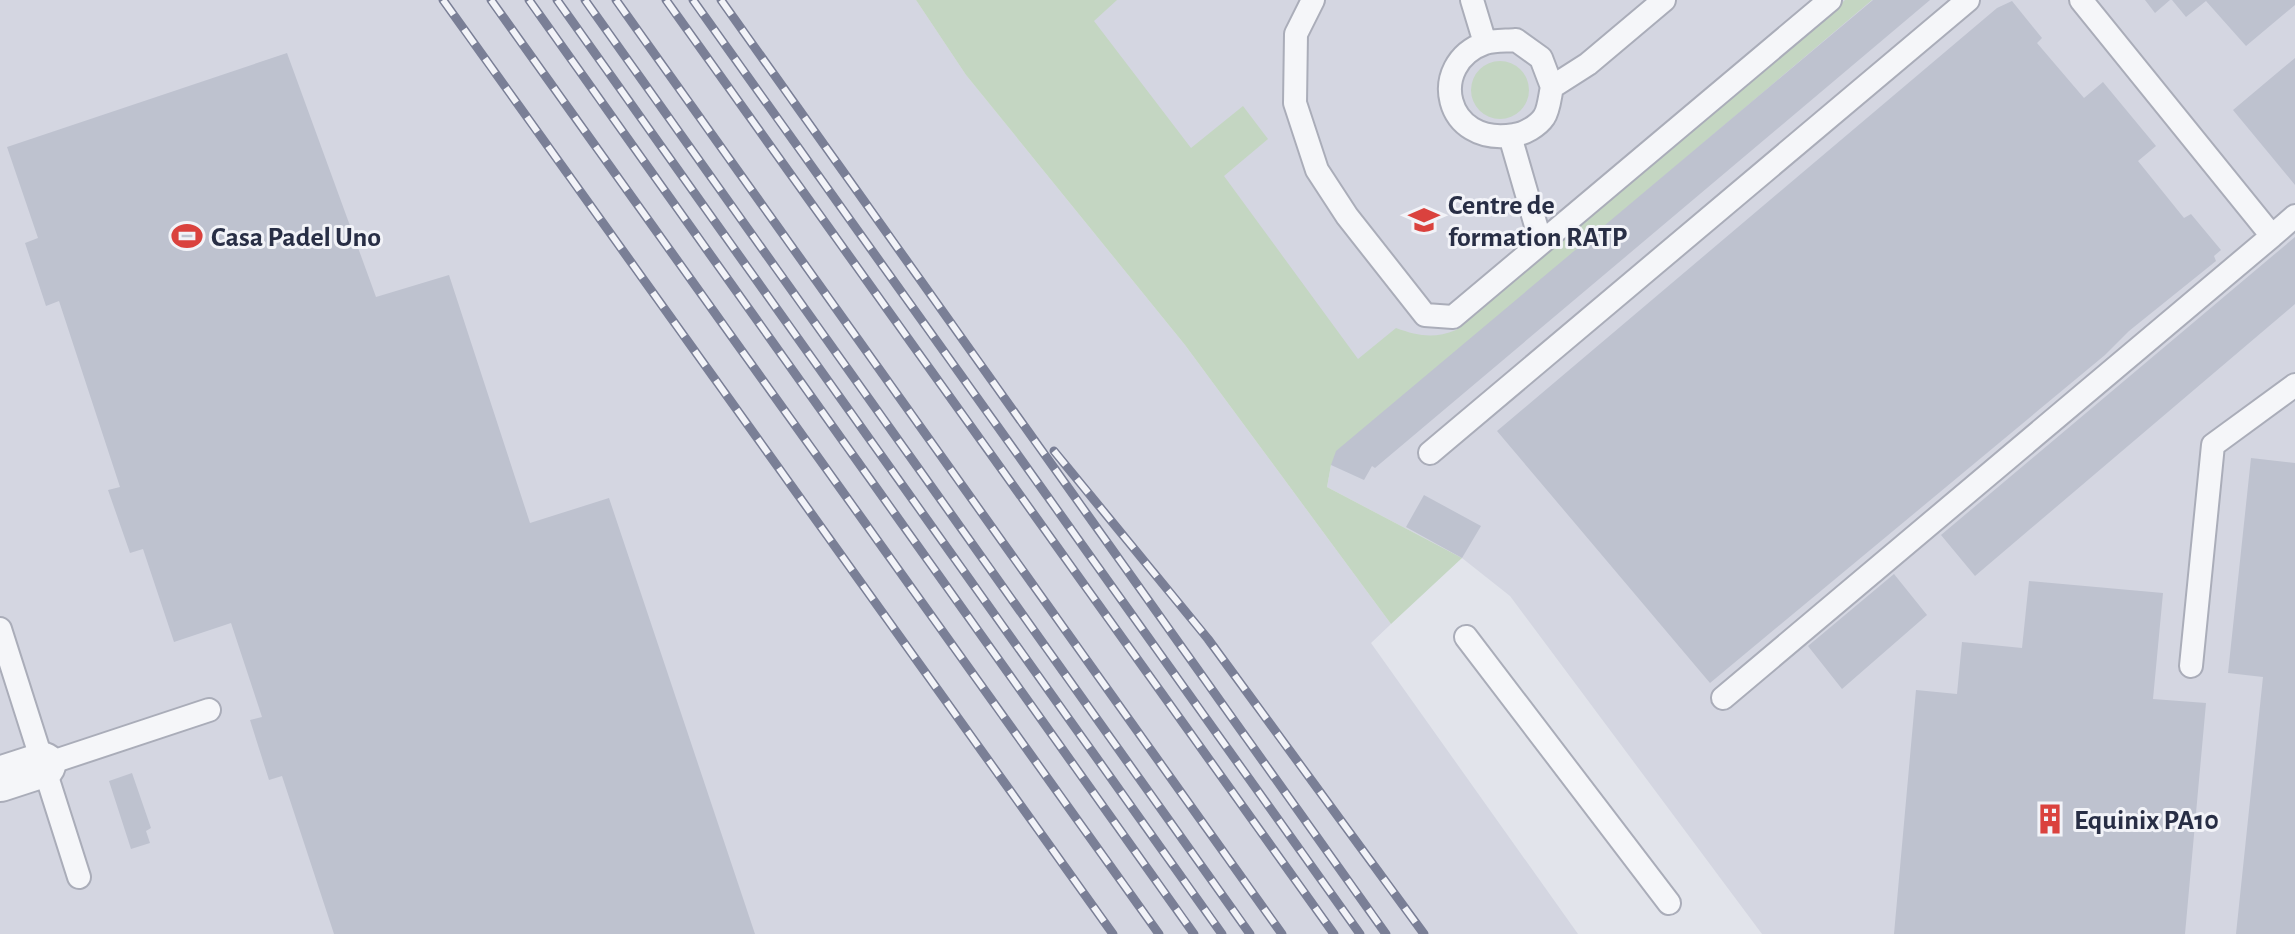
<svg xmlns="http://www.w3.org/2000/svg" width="2295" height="934" font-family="'Alegreya Sans',sans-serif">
<rect width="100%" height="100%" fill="#e2e4eb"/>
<path fill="#d4d6e1" d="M0,0H916L966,75L1185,345L1391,624L1371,643L1578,934H0Z
M1068,0H2295V934H1762L1510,596L1462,558L1327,487L1331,465Z"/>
<path fill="#c4d6c2" d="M916,0H1117L1094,21L1191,148L1243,106L1268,139L1224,176L1358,359L1396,328C1418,336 1434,339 1456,330L1845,0H1872L1383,414L1331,465L1327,487L1462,558L1391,624L1185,345L966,75Z
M1471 90a29 29 0 1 1 58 0a29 29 0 1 1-58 0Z"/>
<path fill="#bec2cf" d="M1873,0H1930L1375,468L1372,466L1364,480L1331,465L1336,451Z
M2145,0H2170L2155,13Z
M2172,0H2295V5L2246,46L2206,1L2186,17Z
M2012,1L2042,38L2037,43L2084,98L2103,82L2156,146L2138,161L2184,218L2191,214L2221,250L2214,256L2216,261L2129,331L2105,355L1710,683L1497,431L1997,8Z
M287,53L376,297L449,275L530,523L609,498L755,934H334L282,776L269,780L250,720L262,717L231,623L174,642L143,549L130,553L108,490L120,487L59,301L46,306L25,243L38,238L7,147Z
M2295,58V185L2233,110Z
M2295,237V304L1975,576L1941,535Z
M2251,458L2295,463V934H2236L2263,677L2228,673Z
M1424,495L1481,526L1462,558L1406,527Z
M1894,574L1927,615L1842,689L1808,646Z
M2029,581L2163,593L2153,699L2206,703L2185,934H1894L1916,690L1957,694L1962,642L2022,648Z
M132,773L151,828L146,831L150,843L131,849L109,781Z"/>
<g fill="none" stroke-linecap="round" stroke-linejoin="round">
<g stroke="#aaadb9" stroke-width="26">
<path id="service" d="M1313,0L1296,34L1295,103L1317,170L1347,216L1425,315L1453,317L1830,0
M1472,0L1485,43
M1552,87L1541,58L1516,40C1507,41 1494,40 1485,43C1427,64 1444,147 1514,135C1524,134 1538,126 1544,117C1549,110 1550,95 1552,87L1588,64L1664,0
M1510,136L1541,243
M2272,236L2295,216
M1430,453L1968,0
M0,629L79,877
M1466,637L1669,903
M2191,666L2213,445L2295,385
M1723,698L2272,236L2081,0
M43,765L209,710"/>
</g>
<g stroke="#aaadb9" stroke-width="48">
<path id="minor" d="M0,779L43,765"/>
</g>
<use href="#service" stroke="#f5f6f9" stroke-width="22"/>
<use href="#minor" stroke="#f5f6f9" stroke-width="44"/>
<g stroke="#7a7f96" stroke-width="9">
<path id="rail" d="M443,0L1113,934
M491,0L1159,934
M529,0L1194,934
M557,0L1222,934
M585,0L1250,934
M616,0L1282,934
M666,0L1334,934
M693,0L1360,934
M721,0L1386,934
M1054,451L1208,639L1424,934"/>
</g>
<use href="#rail" stroke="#f2f3f8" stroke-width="6" stroke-dasharray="18" stroke-linecap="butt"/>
</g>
<defs>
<g id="school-bare" transform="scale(2.4)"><path d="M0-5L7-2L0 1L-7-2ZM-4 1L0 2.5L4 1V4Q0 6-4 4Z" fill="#da423e" stroke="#f2f3f8" stroke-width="2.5" paint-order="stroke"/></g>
<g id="stadium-bare" transform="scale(2.4)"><path d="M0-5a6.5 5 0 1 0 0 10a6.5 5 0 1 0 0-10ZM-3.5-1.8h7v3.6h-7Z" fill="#da423e" stroke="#f2f3f8" stroke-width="2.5" paint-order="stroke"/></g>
<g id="building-bare" transform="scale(2.4)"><path d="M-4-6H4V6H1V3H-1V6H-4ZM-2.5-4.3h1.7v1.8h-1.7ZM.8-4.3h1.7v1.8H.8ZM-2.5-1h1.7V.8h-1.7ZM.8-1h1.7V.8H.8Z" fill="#da423e" stroke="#f2f3f8" stroke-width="2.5" paint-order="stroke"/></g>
</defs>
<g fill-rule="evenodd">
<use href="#school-bare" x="1424" y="220"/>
<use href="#stadium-bare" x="187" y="236"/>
<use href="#building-bare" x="2050" y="819"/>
</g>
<g text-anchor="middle" stroke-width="6" stroke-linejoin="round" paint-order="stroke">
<g font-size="28" font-weight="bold" fill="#282e45" stroke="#f2f3f8" text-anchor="start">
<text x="1448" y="214">Centre de<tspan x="1448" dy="32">formation RATP</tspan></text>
<text x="211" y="246">Casa Padel Uno</text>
<text x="2074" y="829">Equinix PA10</text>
</g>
</g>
</svg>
